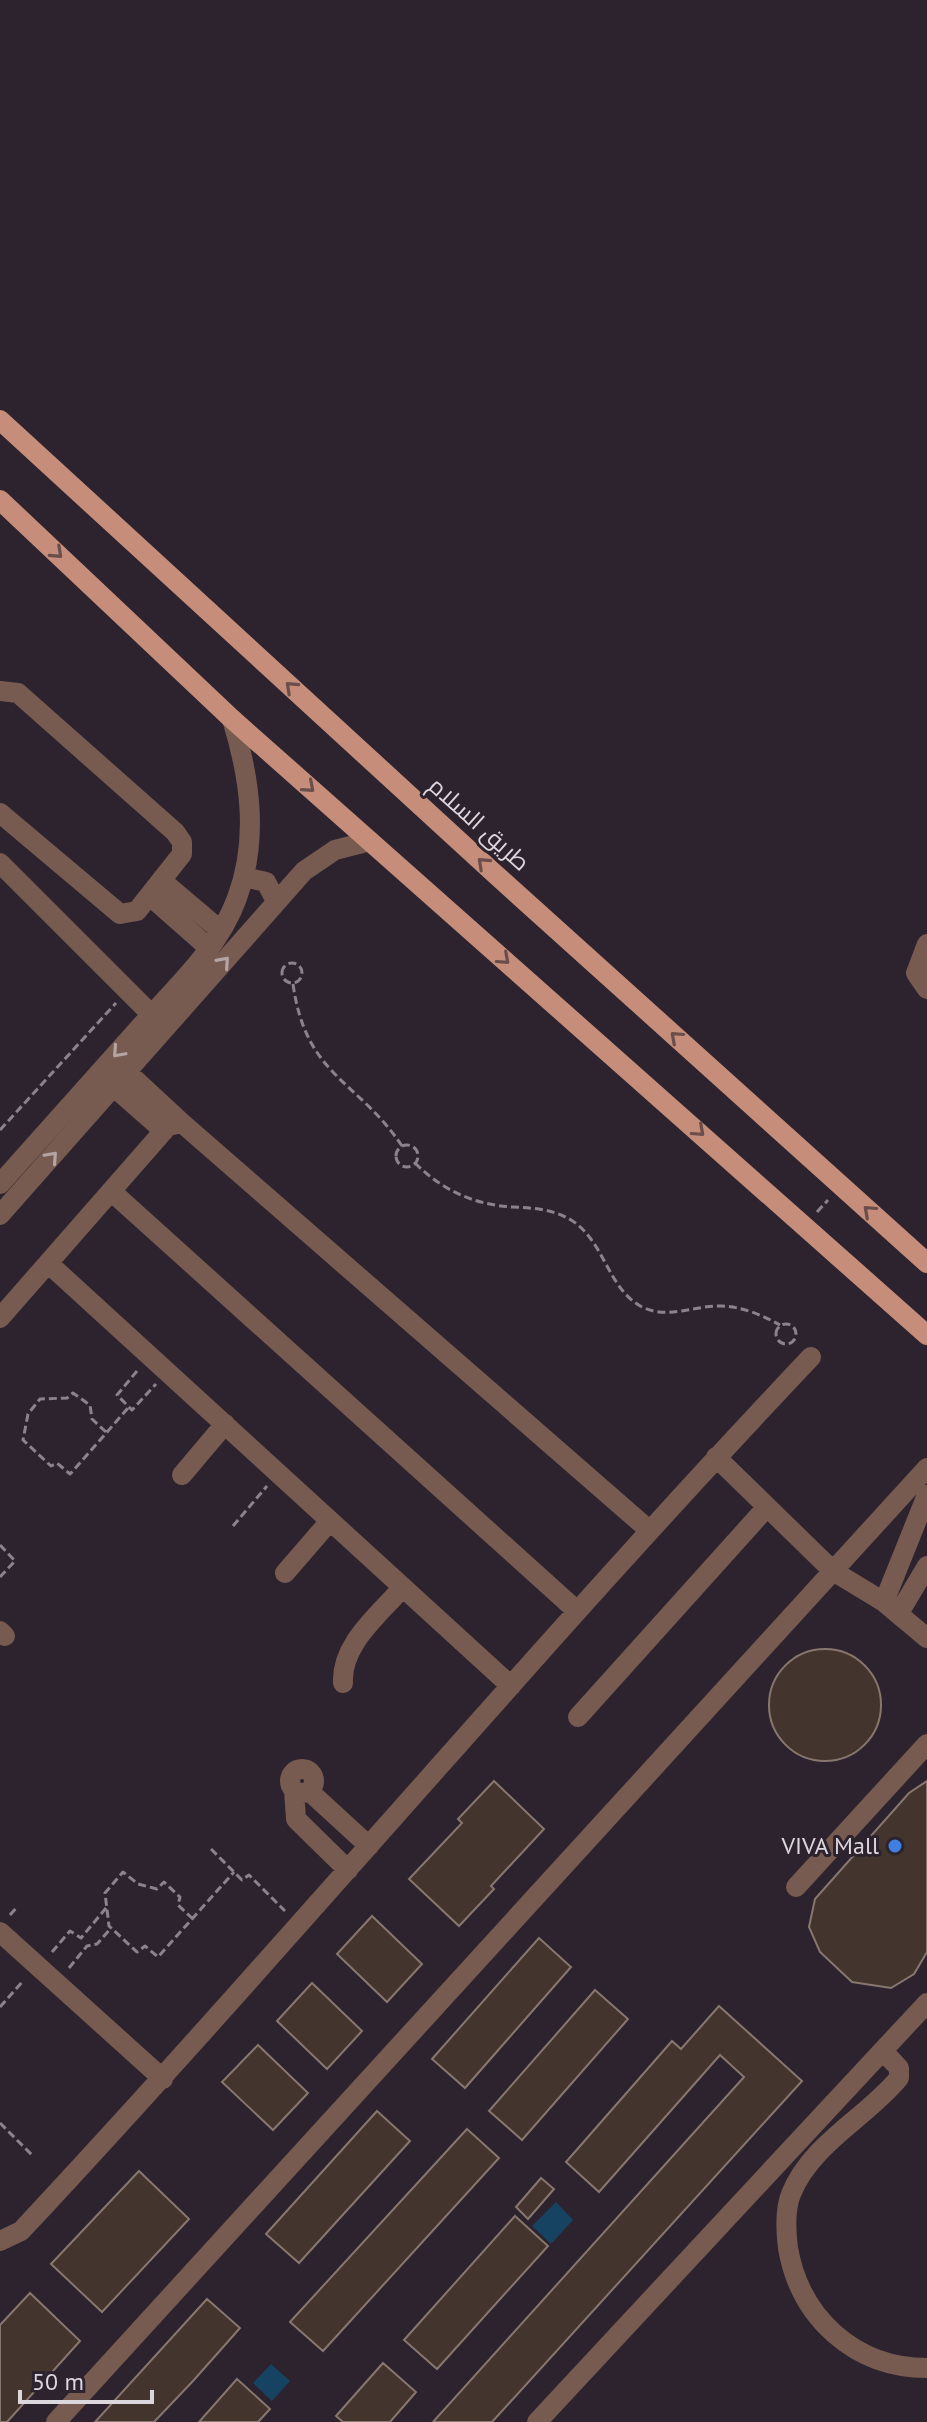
<svg xmlns="http://www.w3.org/2000/svg" width="927" height="2422" font-family="'PT Sans',Cairo,sans-serif">
<rect width="100%" height="100%" fill="#2d232e"/>
<path fill="#164361" d="M556,2202L573,2220L551,2244L532,2226Z
M271,2364L290,2381L272,2401L253,2383Z"/>
<path fill="#43352d" stroke="#87776e" stroke-width="2" d="M769 1705a56 56 0 1 1 112 0a56 56 0 1 1-112 0Z
M494,1781L544,1829L491,1886L494,1889L459,1926L409,1879L462,1823L458,1819Z
M927,1781V1952L914,1974L891,1988L852,1982L820,1952L809,1927L815,1899L909,1793Z
M372,1916L422,1964L387,2002L337,1954Z
M539,1938L571,1967L465,2088L432,2059Z
M312,1983L362,2031L327,2069L277,2021Z
M595,1990L628,2019L522,2140L489,2111Z
M719,2006L802,2081L492,2422H433L744,2077L720,2055L599,2192L566,2162L672,2041L681,2049Z
M258,2045L308,2093L273,2130L222,2082Z
M377,2111L410,2141L299,2263L266,2234Z
M467,2129L499,2158L323,2351L290,2322Z
M139,2171L189,2219L102,2312L51,2264Z
M541,2178L554,2189L528,2219L516,2207Z
M515,2216L548,2246L437,2369L404,2340Z
M30,2293L80,2341L7,2422H0V2325Z
M207,2299L240,2328L193,2381L154,2422H95Z
M383,2363L416,2392L390,2422H343L336,2416Z
M237,2379L270,2409L258,2422H199Z"/>
<g fill="none" stroke-linecap="round" stroke-linejoin="round">
<path stroke="#8b838c" stroke-width="3" stroke-dasharray="8 4" stroke-linecap="butt" d="M282 973a10 10 0 1 1 20 0a10 10 0 1 1-20 0Z
M293,984C306,1077 357,1079 402,1146
M0,1130L116,1003
M396 1156a11 11 0 1 1 22 0a11 11 0 1 1-22 0Z
M415,1163C442,1190 474,1205 513,1207C533,1208 553,1209 571,1220C606,1242 607,1290 644,1308C670,1319 696,1305 722,1306C743,1307 762,1315 780,1325
M817,1212L828,1200
M776 1334a10 10 0 1 1 20 0a10 10 0 1 1-20 0Z
M137,1371L117,1395L132,1410L156,1384
M106,1432L92,1419L90,1405L73,1393L67,1398L40,1399L28,1414L23,1440L51,1466L57,1463L70,1474L71,1473L129,1407
M233,1526L267,1486
M0,1545L15,1561L0,1577
M211,1849L242,1880L249,1875L285,1911
M10,1915L18,1906
M193,1919L178,1905L180,1897L164,1882L157,1889L138,1884L123,1872L105,1893L109,1926L137,1952L145,1946L158,1957L234,1872
M52,1952L70,1931L81,1938L106,1908
M69,1968L87,1946L97,1944L111,1928
M0,2007L24,1980
M0,2123L32,2155"/>
<path stroke="#775b51" stroke-width="20" d="M0,691L18,693L175,832L182,842V854L137,911L120,914L0,813
M0,863L161,1024
M244,877L266,882L276,901
M162,881L221,931
M150,896L209,948
M927,944L916,973L927,989
M127,1072L182,1123
M114,1087L164,1131
M0,1184C47,1131 95,1078 142,1025C177,986 219,948 237,898C259,839 250,778 232,719
M111,1191L577,1611
M0,1215L304,871L335,850L370,841
M48,1263L511,1686
M0,1318L168,1126L182,1123L649,1530
M716,1457L833,1571L884,1602L927,1638
M182,1475L225,1424
M285,1573L330,1521
M884,1602L927,1495
M899,1613L927,1566
M0,1631L5,1636
M343,1683C341,1644 379,1615 403,1587
M578,1717L766,1508
M290 1781a12 12 0 1 1 24 0a12 12 0 1 1-24 0Z
M294,1790L296,1819L348,1870
M309,1791L369,1846
M796,1887L927,1744
M0,1932L163,2079
M883,2051L899,2068V2078C866,2118 811,2144 791,2194C785,2209 786,2232 788,2248C800,2318 855,2368 927,2368
M0,2241L21,2231C289,1944 541,1642 811,1357
M56,2422L927,1468
M537,2422L927,2003"/>
<path stroke="#c68e7a" stroke-width="20" d="M0,420L495,874L927,1263
M0,500L232,719L927,1335"/>
</g>
<defs><path id="oneway-chevron" d="M-2-3.5L2.5 0L-2 3.5" fill="none" stroke-width="1.6" stroke-linecap="round" stroke-linejoin="round" transform="scale(2)"/></defs>
<g stroke="#6a4e4c">
<use href="#oneway-chevron" transform="translate(57 553) rotate(43)"/>
<use href="#oneway-chevron" transform="translate(291 687) rotate(-137)"/>
<use href="#oneway-chevron" transform="translate(309 787) rotate(41)"/>
<use href="#oneway-chevron" transform="translate(483 863) rotate(-137)"/>
<use href="#oneway-chevron" transform="translate(504 959) rotate(42)"/>
<use href="#oneway-chevron" transform="translate(676 1037) rotate(-138)"/>
<use href="#oneway-chevron" transform="translate(699 1131) rotate(42)"/>
<use href="#oneway-chevron" transform="translate(869 1211) rotate(-138)"/>
</g>
<g stroke="#b4a5a5">
<use href="#oneway-chevron" transform="translate(224 962) rotate(-49)"/>
<use href="#oneway-chevron" transform="translate(118 1052) rotate(132)"/>
<use href="#oneway-chevron" transform="translate(52 1157) rotate(-48)"/>
</g>
<circle fill="#3f7fe0" stroke="#2d232e" stroke-width="3" cx="895" cy="1846" r="8"/>
<g text-anchor="middle" stroke-width="6" stroke-linejoin="round" paint-order="stroke">
<g font-size="24" fill="#dcd6dd" stroke="#2d232e">
<text transform="translate(479 824) rotate(42)" y="8">طريق السلام</text>
</g>
<g font-size="24" fill="#dcd6dd" stroke="#2d232e" text-anchor="end">
<text x="879" y="1854">VIVA Mall</text>
</g>
</g>
<path d="M20 2390v12h132v-12" fill="none" stroke="#dcd6dd" stroke-width="4"/>
<text x="32" y="2390" font-size="24" fill="#dcd6dd" stroke="#2d232e" stroke-width="6" paint-order="stroke">50 m</text>
</svg>
